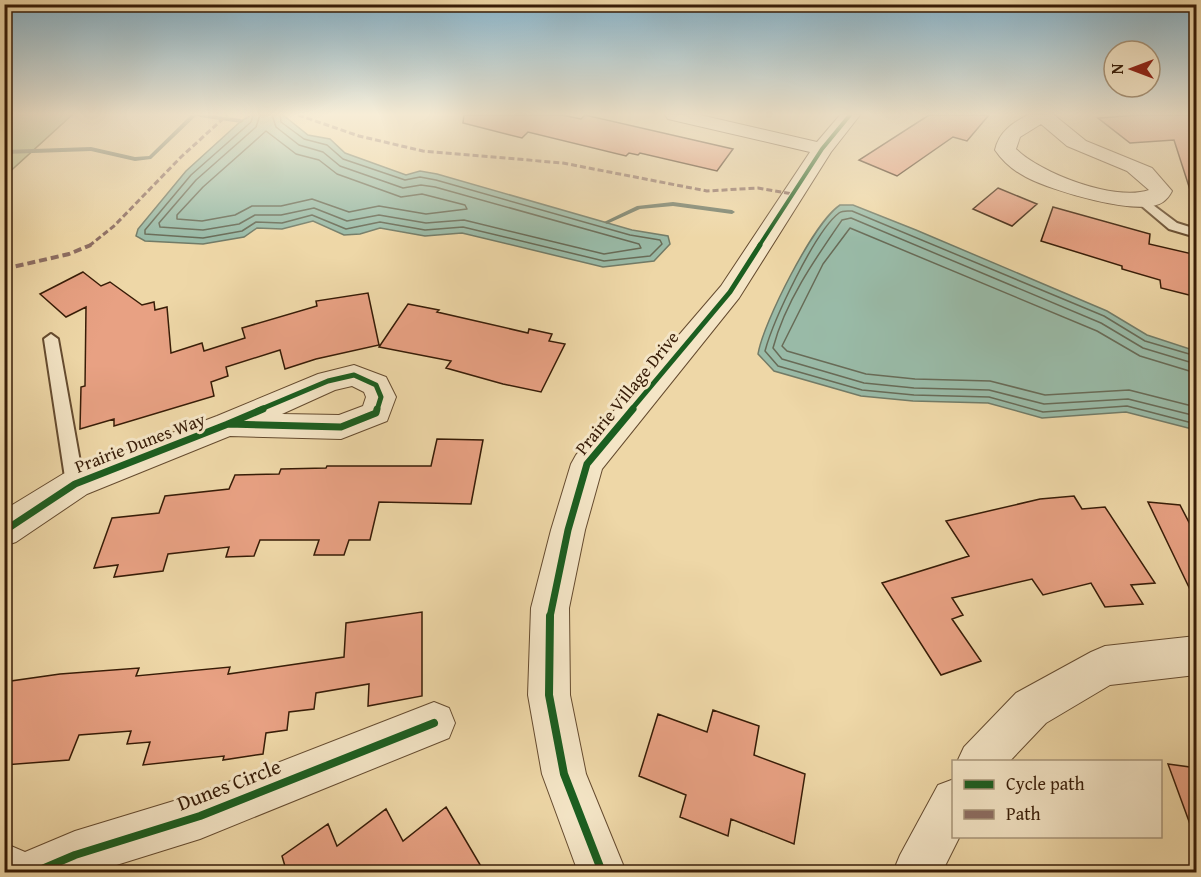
<svg xmlns="http://www.w3.org/2000/svg" width="1201" height="877" font-family="'Gentium Book Plus',serif">
<rect width="100%" height="100%" fill="#eed7a7"/>
<filter id="stains"><feTurbulence type="fractalNoise" baseFrequency=".00333" numOctaves="4"/><feColorMatrix values="0 0 0 0 .2 0 0 0 0 .09 0 0 0 0 .02 0 0 0 .5 -.17"/></filter>
<radialGradient id="worn" r=".72"><stop offset=".6" stop-color="#630" stop-opacity="0"/><stop offset="1" stop-color="#630" stop-opacity=".3"/></radialGradient>
<path fill="#b4bf8a" stroke="#766e48" stroke-width="1.5" d="M5,115H72L5,176Z"/>
<path fill="#99baa7" stroke="#727b67" stroke-width="1.5" d="M251,115H283L308,135L330,139L345,153L406,175L420,171L437,174L632,230L668,236L670,244L654,261L603,267L462,233L425,236L380,228L360,234L344,235L313,221L282,229L257,228L244,237L203,244L145,241L136,236L138,229L186,171L241,121Z
M840,205H853L916,230L1107,311L1147,335L1196,351V430L1126,412L1042,418L988,403L913,401L861,396L774,371L758,354C763,323 814,222 840,205Z"/>
<g fill="none" stroke-linecap="round" stroke-linejoin="round">
<path stroke="#686b57" stroke-width="1.5" d="M253,115L251,122L191,175L145,230V234L203,238L242,231L256,222L282,223L312,215L346,229L380,222L425,230L463,227L604,261L650,256L662,244L660,240L630,235L436,180L420,177L405,180L343,159L327,145L304,139L281,122L280,115
M260,115L256,127L196,180L159,223L160,227L203,230L239,224L255,215H281L314,208L347,221L379,215L426,223L464,220L604,254L641,248L639,244L435,187L421,185L403,188L340,166L323,152L299,145L276,127L272,115
M266,131L296,154L319,160L337,174L401,197L422,194L465,205L467,209L426,214L379,206L349,212L312,199L281,206H252L235,215L202,221L177,219V215L203,187Z
M1196,356L1145,341L1104,316L852,211C847,211 843,210 839,213C815,231 773,321 765,351L778,366L862,390L914,395L989,397L1043,412L1127,406L1196,424
M1196,364L1143,348L1101,323L851,218L842,220C815,259 785,302 773,348L782,359L864,383L914,388L989,390L1044,404L1128,399L1196,416
M1196,373L1140,356L1097,331L850,228L823,264L782,346L787,351L866,374L915,379L990,381L1045,395L1129,390L1196,407"/>
<path fill="#727b67" fill-rule="evenodd" d="M191,115H197L151,159L135,161L91,151L4,154V150L91,147L135,157L149,156Z
M197,115H210L241,119L244,121L241,123L200,117Z
M673,202L732,210L735,212L732,214L673,206L640,209L609,223L607,224L604,222L637,206Z"/>
</g>
<path fill="#e8a183" stroke="#371c07" stroke-width="1.5" d="M464,115H562L581,119L585,115L733,149L717,171L640,153L638,155L629,153L626,156L528,132L522,138L463,123Z
M929,115H989L967,141L953,137L897,176L859,160Z
M1139,115H1197V195L1192,196L1174,140L1130,143L1098,118Z
M998,188L1037,204L1012,226L973,209Z
M1053,207L1150,234L1149,244L1197,255V297L1161,288L1160,280L1122,269V266L1041,241Z
M83,272L101,286L110,282L142,305L154,302L155,310L167,307L171,353L202,343L204,351L245,338L242,328L317,306L316,301L368,293L379,345L316,359L285,369L280,350L226,367L228,376L211,382L214,396L114,426V419L80,429L81,387L85,386L86,307L66,317L40,294Z
M408,304L439,310L437,312L528,333L529,329L552,334L549,341L565,344L541,392L503,384L446,368L451,361L379,347Z
M437,439L483,440L471,504L379,502L370,540H349L344,555H314L319,540H260L254,556L226,557L229,547L168,554L163,571L114,577L118,565L94,568L112,518L159,513L165,496L229,489L235,475L279,474L281,469L326,468L327,466H431Z
M1074,496L1082,509L1105,507L1155,583L1131,585L1143,604L1105,607L1091,583L1043,595L1032,579L952,598L963,615L952,619L981,661L941,675L882,583L969,556L946,521L1040,499Z
M1148,502L1180,505L1192,528L1197,529V604Z
M422,612V696L368,706L369,684L316,693L314,709L289,712L287,730L266,733L263,754L223,760L224,756L143,765L150,742L127,744L131,731L79,735L69,760L4,765V682L60,674L139,668L136,676L230,667L228,674L344,657L346,623Z
M713,710L759,726L754,755L805,774L794,844L731,819L728,836L680,817L686,795L639,776L658,714L707,732Z
M1168,764L1197,768V835H1194Z
M446,807L485,873H287L282,856L328,824L337,846L386,809L403,841Z"/>
<g fill="none" stroke-linecap="round" stroke-linejoin="round">
<g stroke="#654b2f" stroke-width="4">
<path id="service" d="M1141,196L1177,223L1196,229V237L1169,229L1137,202L1135,200Z
M51,334L58,339L84,484L81,489L75,491L69,489L66,484L44,339Z"/>
</g>
<g stroke="#654b2f" stroke-width="2">
<path id="minor" d="M665,115H700L817,142L840,115H860L831,152L739,298L602,469L585,530L569,608L570,695L586,774L626,872H578L542,774L528,695L531,608L551,530L571,464L576,455L721,286L810,152L668,119Z
M1028,115H1054L1086,141L1152,168L1172,191C1170,195 1167,199 1163,202C1140,218 1050,190 1026,177C1014,171 1003,162 995,150C999,132 1012,123 1028,115ZM1041,124L1067,146L1127,171L1149,190C1115,202 1040,173 1016,149L1020,137Z
M354,365L386,377L396,397L387,421L341,439L230,436L87,494L16,542L4,546V510L63,474L217,416L318,374ZM352,386L364,392L366,397L363,406L339,415L282,414L335,390Z
M1196,636V675L1110,685L1046,723L1009,762H957L964,747L1016,693L1091,652L1105,646Z
M434,702L449,708L455,723L449,738L200,839L94,872H4V843L25,852L75,831L200,793Z
M954,779V836H960L942,872H893L900,855L938,785Z"/>
</g>
<use href="#service" fill="#f4e5c6" fill-rule="evenodd"/>
<use href="#minor" fill="#f4e5c6" fill-rule="evenodd"/>
<path stroke="#8d6e63" stroke-width="3" stroke-dasharray="6 3" stroke-linecap="butt" d="M298,115L359,136L423,151L563,163L707,191L758,188L793,194
M89,246L114,226L181,157L227,115"/>
<path stroke="#8d6e63" stroke-width="4" stroke-dasharray="8 4" stroke-linecap="butt" d="M4,269L69,254L91,245"/>
<g stroke="#f4e5c6" stroke-width="6">
<path id="cycleway-far3" d="M759,246L822,149L850,115"/>
</g>
<g stroke="#f4e5c6" stroke-width="8">
<path id="cycleway-far2" d="M259,410L328,381L354,375L376,385L381,397L377,410
M631,410L730,292L760,245"/>
</g>
<g stroke="#f4e5c6" stroke-width="10">
<path id="cycleway-far1" d="M228,424L341,427L376,413L377,409
M228,424L263,409
M4,531L75,484L228,424
M550,617L568,530L587,464L633,409"/>
</g>
<g stroke="#f4e5c6" stroke-width="12">
<path id="cycleway" d="M550,616L549,695L564,774L602,872
M35,872L75,855L200,816L434,723"/>
</g>
<use href="#cycleway-far3" stroke="#1b5e20" stroke-width="4"/>
<use href="#cycleway-far2" stroke="#1b5e20" stroke-width="5"/>
<use href="#cycleway-far1" stroke="#1b5e20" stroke-width="7"/>
<use href="#cycleway" stroke="#1b5e20" stroke-width="8"/>
</g>
<linearGradient id="sky" x2="0" y2="1"><stop stop-color="#88b6ce"/><stop offset="0.48" stop-color="#f7edd7"/><stop offset="1" stop-color="#f7edd7" stop-opacity="0"/></linearGradient>
<rect width="1201" height="238" fill="url(#sky)"/>
<g text-anchor="middle" stroke-width="6" stroke-linejoin="round" paint-order="stroke">
<g font-size="18" fill="#371c07" stroke="#f4e5c6">
<text transform="translate(627 393) rotate(-51)" y="6">Prairie Village Drive</text>
<text transform="translate(140 443) rotate(-21)" y="6">Prairie Dunes Way</text>
</g>
<g font-size="21" fill="#371c07" stroke="#f4e5c6">
<text transform="translate(229 785) rotate(-21)" y="7">Dunes Circle</text>
</g>
</g>
<rect width="1201" height="877" fill="none" stroke="#eed7a7" stroke-width="24"/>
<rect x="6" y="6" width="1189" height="865" fill="none" stroke="#371c07" stroke-width="3"/>
<rect x="12" y="12" width="1177" height="853" fill="none" stroke="#371c07" stroke-width="1.5"/>
<rect x="952" y="760" width="210" height="78" fill="#f4e5c6" stroke="#a8957a" stroke-width="1.5"/>
<rect x="964" y="780" width="30" height="9" fill="#1b5e20" stroke="#a8957a" stroke-width="1.5"/>
<text x="1006" y="790" font-size="18" fill="#371c07">Cycle path</text>
<rect x="964" y="810" width="30" height="9" fill="#8d6e63" stroke="#a8957a" stroke-width="1.5"/>
<text x="1006" y="820" font-size="18" fill="#371c07">Path</text>
<g transform="translate(1132 69) rotate(270)"><circle r="28" fill="#f4e5c6" stroke="#a8957a" stroke-width="1.5"/>
<path d="M0-4.5L10 22L0 15L-10 22Z" fill="#8f2418"/>
<text y="-9" font-size="16" font-weight="bold" text-anchor="middle" fill="#371c07">N</text>
</g>
<rect width="100%" height="100%" filter="url(#stains)"/>
<rect width="100%" height="100%" fill="url(#worn)"/>
</svg>
